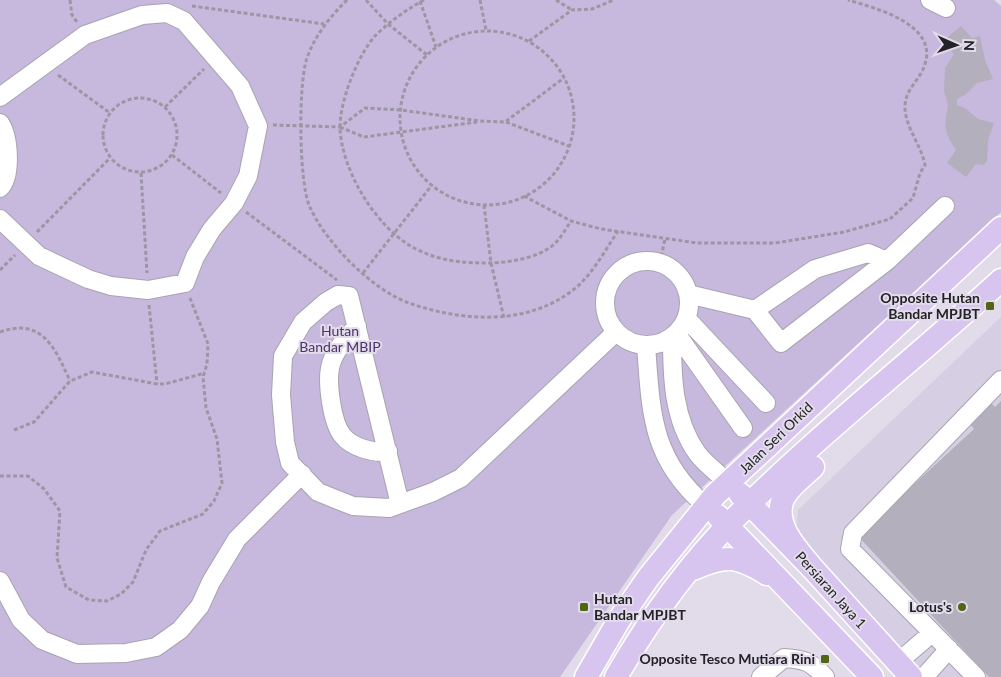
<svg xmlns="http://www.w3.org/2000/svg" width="1001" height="677" font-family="Lato,sans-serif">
<rect width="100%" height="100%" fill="#e1dbea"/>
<path fill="#d6cee3" d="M1001,317V677H920L802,558L796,532L798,510Z"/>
<path fill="#c7b8dd" d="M0,0H994L1001,6V212L672,515L560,677H0Z"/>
<path fill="#b4afbd" d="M961,26L972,38L980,36L985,60L993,79L977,83L965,95L957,99V105L965,108L978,119L994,123L988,140L987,161L984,165L976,164L966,177L947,163L956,150L949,139L945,126L948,104L944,91L945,68L954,54L942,42Z
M986,398L995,407L1001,401V677H989L858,536L974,429L967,420Z"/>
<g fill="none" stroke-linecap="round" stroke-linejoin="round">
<g stroke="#a9a3b1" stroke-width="20">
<path id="minor" d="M930,0L946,8
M0,97L85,35L142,15L167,13L184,21L240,86L258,126L248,176L234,203L212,229L195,257L185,283L148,290L111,286L88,279L39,256L0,219
M0,123C9,136 12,176 0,188
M887,261L945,206
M605 303a42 42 0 1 1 84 0a42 42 0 1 1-84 0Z
M688,294L755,310L815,269L868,253L887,261L781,343L755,310
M687,319L766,403
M357,326C346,338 333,352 330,368C327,384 332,422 342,435C351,447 374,454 388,451
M676,333L743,428
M672,337C672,377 673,419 697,453C705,464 718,473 728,483
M646,345C651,413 651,459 706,506
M400,504L349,296L338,295L326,302L303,322L283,356L281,395L285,442L290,463L318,492L353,506L389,508L433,492L461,478L616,332
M0,581L21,620L42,640L77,654L126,653L156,647L180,630L200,606L211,582L237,539L302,474
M897,663L932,633
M761,677L784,658C804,659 812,662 825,677
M924,677L949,649
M976,677L850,549L853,533L1001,380"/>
</g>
<g stroke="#fff" stroke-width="25">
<path id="major" d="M813,467C803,477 786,488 782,502C774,528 800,552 814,570
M740,494L814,570L911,677
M718,516L872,677
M693,569C725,555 736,555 767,574
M586,677L619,620L648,578L715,495L1001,228
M616,677C649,620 689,564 736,517C820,433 914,360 1001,280"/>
</g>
<path stroke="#9b97a2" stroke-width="3" stroke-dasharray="4 2.5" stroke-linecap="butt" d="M70,0L72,15L77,22
M347,0C330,17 315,35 307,58C298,84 299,180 309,205C324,241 372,290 409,303C460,321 523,326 569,293C590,279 604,252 618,231
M366,0L388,24L427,55
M424,0C406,10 390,21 375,36C358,55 340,100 340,127C341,171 378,231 418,250C443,262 465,263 492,263C512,262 545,257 558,240C563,234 567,227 571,221
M480,0L486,30
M556,0L572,10
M420,1L436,47
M192,6L324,24
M400 118a87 87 0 1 1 174 0a87 87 0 1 1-174 0Z
M529,41L572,10L592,9L614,0
M58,75L110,113
M103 135a37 37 0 1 1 74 0a37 37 0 1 1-74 0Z
M165,107L204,69
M506,122L569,146
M273,125L340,127L365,108L401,110L480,121L505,122L564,78
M340,127L364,137L477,122
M172,155L221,193
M141,173L147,273
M524,196L571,221L601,229L697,243H775L844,232L890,219L913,198L920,173L925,165C921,144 904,126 905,105C906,88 921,79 925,64C938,24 875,8 848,0
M484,205L491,263L504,318
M246,212L337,280
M37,232L110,158
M660,263L665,239
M0,270L15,255
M363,273L432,185
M149,305L157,384
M0,332C42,317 55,348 70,381
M14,430L34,422L70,381L92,372L157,384H165L205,373
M0,476H28L44,489L60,511L57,558L66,587L89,600L107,601L121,594L133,582L146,550L160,531L203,514L214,501L222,483L217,439L206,408L203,377L207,364L208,344L190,298"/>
<use href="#minor" stroke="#fff" stroke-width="18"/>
<use href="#major" stroke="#d7c4ef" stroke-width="22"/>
</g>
<g fill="#506614" stroke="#e1dbea" stroke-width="2">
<rect x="985" y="301" width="10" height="10" rx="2.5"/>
<rect x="579" y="602" width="10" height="10" rx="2.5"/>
<circle cx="962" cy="607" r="5"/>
<rect x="820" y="654" width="10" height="10" rx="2.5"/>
</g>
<g text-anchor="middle" stroke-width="4" stroke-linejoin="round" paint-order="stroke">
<g font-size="14" font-weight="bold" fill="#242227" stroke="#e1dbea" text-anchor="end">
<text x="980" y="303">Opposite Hutan<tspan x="980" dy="16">Bandar MPJBT</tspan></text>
<text x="594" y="604" text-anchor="start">Hutan<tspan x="594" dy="16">Bandar MPJBT</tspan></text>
<text x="952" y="612">Lotus's</text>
<text x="815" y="664">Opposite Tesco Mutiara Rini</text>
</g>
<g font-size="14" fill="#4c3269" stroke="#e1dbea">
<text x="340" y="336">Hutan<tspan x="340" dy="16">Bandar MBIP</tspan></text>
</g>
<g font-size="14" fill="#242227" stroke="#e1dbea">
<text transform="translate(776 438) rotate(-44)" y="5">Jalan Seri Orkid</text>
<text transform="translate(831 590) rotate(48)" y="5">Persiaran Jaya 1</text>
</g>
</g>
<g transform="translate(956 45) rotate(92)" stroke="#e1dbea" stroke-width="4" paint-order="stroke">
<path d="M0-4L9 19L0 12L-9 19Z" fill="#242227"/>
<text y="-8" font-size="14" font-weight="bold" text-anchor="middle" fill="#242227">N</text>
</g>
</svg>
